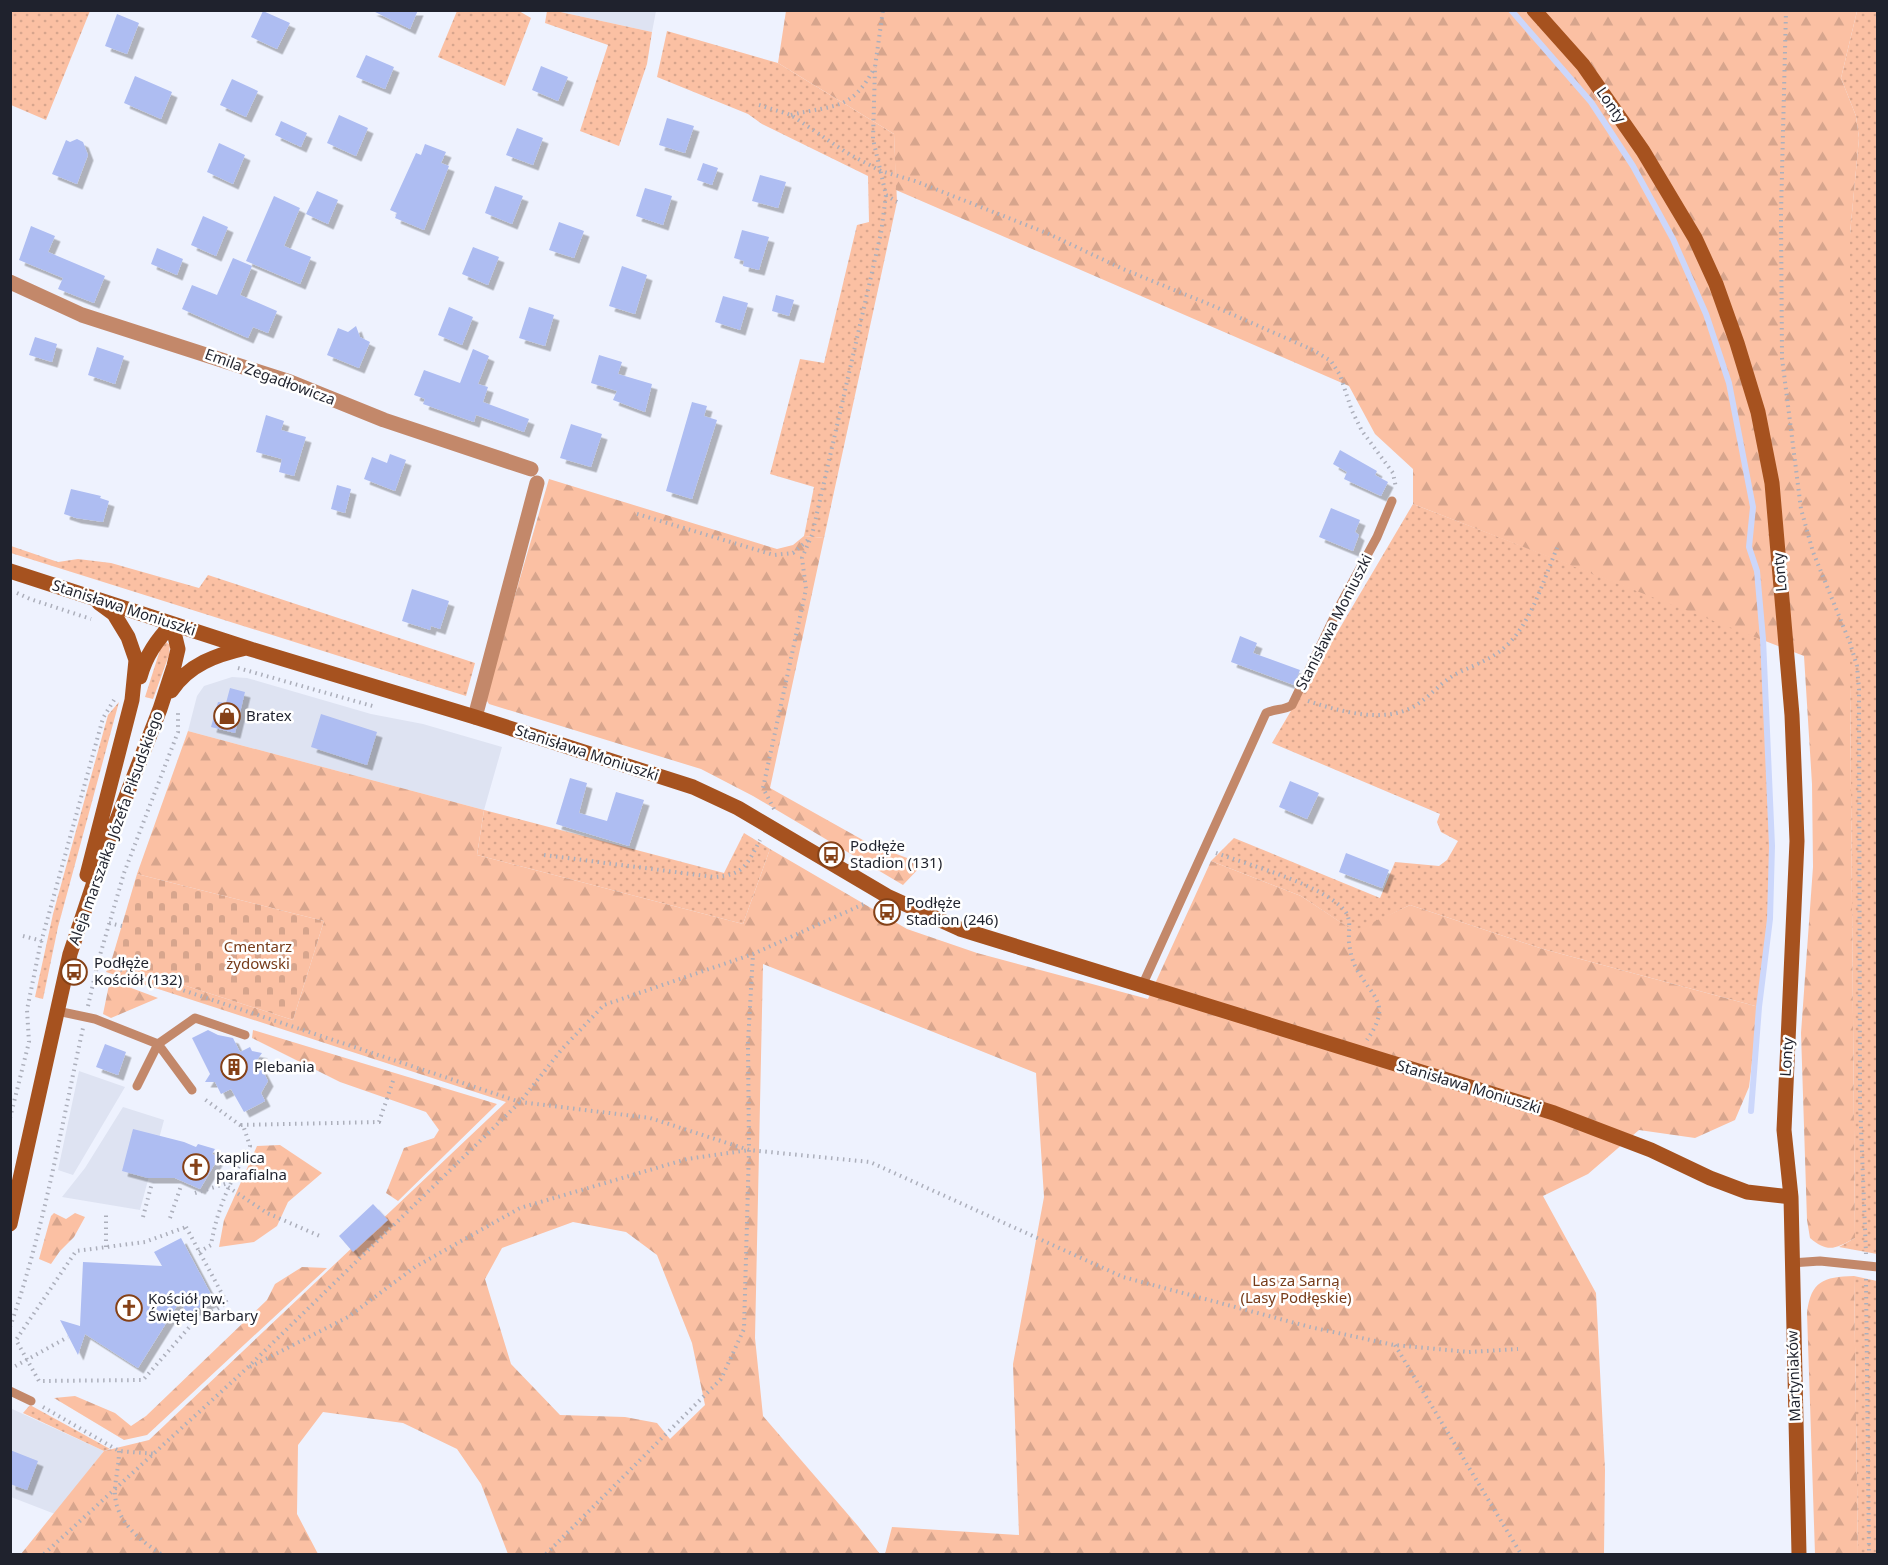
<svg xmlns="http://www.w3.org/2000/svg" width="1888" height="1565" font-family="'Noto Sans',sans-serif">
<defs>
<pattern id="grass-dots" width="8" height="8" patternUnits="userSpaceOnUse" patternTransform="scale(1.5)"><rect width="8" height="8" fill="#fbc0a3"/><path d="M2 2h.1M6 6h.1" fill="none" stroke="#d7a58d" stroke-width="1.8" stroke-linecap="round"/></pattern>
<pattern id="forest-firs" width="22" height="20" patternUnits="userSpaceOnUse" patternTransform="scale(1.5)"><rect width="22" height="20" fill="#fbc0a3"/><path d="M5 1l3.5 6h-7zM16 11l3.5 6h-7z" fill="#d7a58d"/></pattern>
<pattern id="cemetery-stones" width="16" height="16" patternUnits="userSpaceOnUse" patternTransform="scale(1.5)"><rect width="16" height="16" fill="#fbc0a3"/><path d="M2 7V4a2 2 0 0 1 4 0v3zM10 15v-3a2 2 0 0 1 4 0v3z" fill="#d7a58d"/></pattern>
<filter id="shadow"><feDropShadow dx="5.5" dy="5.5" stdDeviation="0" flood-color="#0004"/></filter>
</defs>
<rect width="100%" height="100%" fill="#eef2fe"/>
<path fill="#dee3f2" d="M556,11H656L652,32Z
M232,677L247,678L371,714L423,724L502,747L484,810L188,731L197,696L204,686Z
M79,1071L125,1087L73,1175L58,1170Z
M123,1107L164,1120L140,1210L62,1197L85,1168Z
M10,1408L104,1451L55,1514L11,1497Z"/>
<path fill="url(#grass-dots)" d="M1877,10V1254L1839,1247L1855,1238L1850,680V234L1859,138L1856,116L1841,78L1857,11Z
M10,11H90L46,120L11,105Z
M457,11H519L531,18L505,86L438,57Z
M547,11H556L652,32L647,64L619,146L580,131L608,45L545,23Z
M667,31L778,63L894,134L897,202L824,538L804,536L814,487L770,474L800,359L824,363L857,225L869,222L868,176L762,124L748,114L657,77Z
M1413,504L1763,639L1772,846L1770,919L1759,1007L1543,949L1410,905L1355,932L1301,896L1211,861L1234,838L1380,898L1395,862L1439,866L1447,860L1458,841L1441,832L1437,822L1440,814L1272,743Z
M11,546L58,562L78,559L111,563L199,588L208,575L475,663L466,696L11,553Z
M166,642L170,645L169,655L153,699L145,697L160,650Z
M119,702L58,927L43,999L35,997L53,914L108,715Z
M484,810L724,873L744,833L770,849L743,924L477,855Z
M1854,1276L1877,1281V1554H1858Z
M30,1405L110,1449L104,1451L23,1413Z"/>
<path fill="url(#forest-firs)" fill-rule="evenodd" d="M786,11H1857L1841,78L1856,116L1859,138L1850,234V680L1855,1238C1835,1249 1828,1253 1810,1238L1807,1220L1801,1033L1813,867L1812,784L1804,656L1413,504V469L1375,434L1349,386L896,190L894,134L778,63Z
M549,479L777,549L793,545L804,536L824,538L770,788L870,844L923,864L903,885L753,796L701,769L489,704L485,698Z
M188,731L484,810L477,855L743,924L770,849L907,929L977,953L1148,999L1211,861L1301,896L1354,931L1410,905L1543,949L1759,1007L1749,1087L1735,1120L1695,1138L1639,1130L1588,1174L1543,1196L1596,1293L1605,1470L1604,1554H885L892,1527L1019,1535L1013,1364L1044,1197L1036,1073L763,964L755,1338L763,1416L858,1526L880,1554H508L481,1484L457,1449L403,1423L323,1412L298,1445L297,1514L318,1554H21L104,1451L149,1440L506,1102L106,972L111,962L293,1020L324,921L137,874ZM573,1222L626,1232L657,1255L692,1343L705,1405L670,1439L657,1423L625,1417L560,1415L511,1364L485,1279L502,1248Z
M110,980L158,998L111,1018L103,1014Z
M253,1030L497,1104L398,1201L386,1193L404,1148L434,1138L439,1130L426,1112L340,1082L252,1038Z
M280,1145L322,1173L288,1202L277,1226L254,1242L219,1247L224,1220L257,1146Z
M54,1213L66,1219L75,1213L85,1217L74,1237L60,1251L51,1264L39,1259L51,1216Z
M302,1267L327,1268L147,1435L124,1440L54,1398L75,1396L115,1413L131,1426L146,1416L267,1300L275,1284Z
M1854,1276L1858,1554H1815L1807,1313C1811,1281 1823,1277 1854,1276Z"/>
<path fill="url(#cemetery-stones)" d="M137,874L324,921L293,1020L111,962Z"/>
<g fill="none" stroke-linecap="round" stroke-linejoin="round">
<path stroke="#ccd7fb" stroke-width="6" d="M1511,10L1591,102L1633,166L1673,239L1706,314L1729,383L1753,507L1749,547L1757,571L1763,639L1772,846L1770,919L1759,1007L1751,1111"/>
</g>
<path fill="#aebdf2" filter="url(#shadow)" d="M371,10H418L410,29Z
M263,11L290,23L277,49L251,37Z
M117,14L139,23L127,54L105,46Z
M366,55L394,67L385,89L356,77Z
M541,66L568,77L558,101L532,90Z
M135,76L172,92L161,119L124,103Z
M232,79L258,91L246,117L220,105Z
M339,115L368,128L356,156L327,143Z
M667,118L694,126L685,153L659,145Z
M281,121L307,133L301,147L275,135Z
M517,128L543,138L533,165L506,155Z
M77,139L83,142L88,155L77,184L52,174L66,140L70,142Z
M219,143L245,155L233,184L207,172Z
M425,144L446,152L441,163L449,166L424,230L395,218L397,213L390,210L416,153L421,155Z
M703,163L718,168L712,185L697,180Z
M760,175L786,182L778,208L752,201Z
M495,186L523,196L512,224L485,213Z
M645,188L672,196L663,225L636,216Z
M317,191L338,200L328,224L306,214Z
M274,196L300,208L284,246L311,257L300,284L246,261Z
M203,216L228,227L216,256L191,245Z
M559,222L584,231L574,258L549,250Z
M31,226L55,236L48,252L105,276L94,303L58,289L63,278L19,260Z
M742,230L769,237L759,270L743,266L744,261L734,258Z
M473,247L499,257L488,285L462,274Z
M157,248L183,259L177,275L151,264Z
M233,258L252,266L240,295L277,311L268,333L253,327L248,338L182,309L192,285L217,295Z
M622,266L647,275L635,314L609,306Z
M776,295L794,300L789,316L772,311Z
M723,296L748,303L740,330L715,322Z
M449,307L473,317L462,345L438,335Z
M529,307L554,315L545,346L519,338Z
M356,326L360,337L370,342L359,368L327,355L338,328L348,332Z
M35,337L57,344L52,362L29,355Z
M97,347L124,356L115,384L88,375Z
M473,349L489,356L478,384L488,387L483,402L529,419L524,432L476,415L474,422L423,404L425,399L414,395L424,370L460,383Z
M599,355L622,362L618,374L652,384L645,412L613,400L617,391L591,383Z
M692,402L707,406L704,416L717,420L692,499L666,491Z
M266,415L284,421L281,430L306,437L294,476L279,472L282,459L256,452Z
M571,424L602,434L591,467L560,458Z
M1340,450L1377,471L1375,475L1388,482L1381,496L1344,479L1347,472L1333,464Z
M390,454L406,460L395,491L364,479L372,457L387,463Z
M337,485L351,489L345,513L331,509Z
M71,489L101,496L100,498L109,501L103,522L76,518L64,514Z
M1331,508L1360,520L1355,532L1359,535L1353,551L1319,537Z
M412,589L449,601L440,629L431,626L430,630L402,621Z
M1240,636L1257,643L1253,653L1300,670L1294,685L1231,662Z
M230,688L245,692L235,733L211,727L218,702L226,703Z
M321,714L377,732L367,765L311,747Z
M570,778L587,783L579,813L607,821L616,792L644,800L629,846L556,824Z
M1290,781L1319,793L1307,819L1279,807Z
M1346,853L1389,870L1382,888L1339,872Z
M208,1030L218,1035L233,1038L240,1052L250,1047L252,1051L262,1053L257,1060L268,1081L261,1093L265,1101L244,1112L231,1089L221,1094L215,1082H205L210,1074L192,1038Z
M105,1044L126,1052L118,1075L96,1067Z
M133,1129L184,1142L196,1147L198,1144L215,1149L212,1154L219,1157L200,1189L175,1178H148L122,1171Z
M373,1204L388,1220L353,1252L339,1236Z
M181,1238L214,1300L187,1314L180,1301L138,1368L85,1334L78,1355L60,1320L80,1326L83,1262L162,1266L154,1252Z
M10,1450L38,1461L27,1490L10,1484Z"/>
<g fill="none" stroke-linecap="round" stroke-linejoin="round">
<path stroke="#acafbb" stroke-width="4" stroke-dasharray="1.5 4.5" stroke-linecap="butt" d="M1786,10L1781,214L1782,358L1801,509L1813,552L1850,643L1857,666L1859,690L1860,1102L1866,1254
M759,105L791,115L847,153L881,171L915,181L1049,234L1123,269L1211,305L1313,350L1331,361L1340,375L1352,411L1362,431L1393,473L1396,488
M791,115C835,104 851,112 875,67
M886,195L897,202
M637,514L774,555L793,553L808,540
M17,593L30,599L91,619
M238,668L376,707
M1308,701C1339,711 1380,723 1411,708C1427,700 1439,684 1454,675C1469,667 1485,662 1499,652C1531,628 1542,582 1558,546
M774,809L763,788L806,589L802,558L812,535L881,233L886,195L873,139L875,67L883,10
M1216,853C1249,865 1324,885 1345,911C1352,921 1348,931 1349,942C1350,951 1352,960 1356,968C1374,1000 1392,1003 1367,1040
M544,855L714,877C744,875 747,865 760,840
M109,923L122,926
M23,936L42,941
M98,962L520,1102L650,1118L749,1150L870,1162L1123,1277L1310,1327L1394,1345L1469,1352L1518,1349
M88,1006L98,962L124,873L178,732V713
M10,1118L29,1042L27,1010L40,946L103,718L114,700
M241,1125L379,1122L394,1078
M228,1187L267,1213L322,1237
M195,1193L228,1183
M143,1217L153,1179
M170,1218L181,1186
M186,1227L227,1303L193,1323L143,1380L39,1381L16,1340L76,1251L145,1242Z
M106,1247V1211
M199,1252L211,1245C217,1208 232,1178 250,1146L244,1128L203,1098
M1866,1279L1869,1554
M10,1327C44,1230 61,1128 83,1028
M1395,1345L1521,1554
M250,1367L348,1317L415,1267L520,1208L687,1159L749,1150
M10,1369L68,1337
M43,1407L119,1451L156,1454
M119,1451C119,1464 116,1476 115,1488C113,1519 138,1539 161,1554
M44,1554L246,1369L520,1102L562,1049L604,1005L753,954L866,903
M546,1554L721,1379L744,1329L749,1150L748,1042L753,954"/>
<path stroke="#c3886a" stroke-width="9" d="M1142,986L1266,713C1276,708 1283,711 1292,705L1339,607L1377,537L1392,501
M57,1011L95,1019L158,1044L192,1090
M137,1086L158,1044L195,1018L245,1035
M1791,1263L1820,1261L1878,1267
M10,1391L31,1401"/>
<path stroke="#c3886a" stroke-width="15" d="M10,282L82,315L290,382L384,420L531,469
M475,717L537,483"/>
<path stroke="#a6521f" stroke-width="15" d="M1534,10L1583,65L1643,151L1695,238L1716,284L1737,343L1758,412L1772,483L1792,715L1797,841L1784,1130L1791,1197L1799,1554
M10,571L247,648L475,717L693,787L738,808L887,896L960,929L1554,1113L1651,1150L1710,1178L1747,1192L1791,1197
M140,677C146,655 157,640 172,624
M171,691C189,664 216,655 246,648
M87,875L132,700L136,660L128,637L114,614L99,603
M10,1224L70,954L101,861L160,709L174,666L178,649L172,624"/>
</g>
<defs>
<g id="shop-ring" transform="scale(1.35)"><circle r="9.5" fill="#fff" stroke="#854117" stroke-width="1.5"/><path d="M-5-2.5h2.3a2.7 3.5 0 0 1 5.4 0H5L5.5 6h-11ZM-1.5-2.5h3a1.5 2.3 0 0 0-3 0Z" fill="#854117"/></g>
<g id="bus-ring" transform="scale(1.35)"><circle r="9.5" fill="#fff" stroke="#854117" stroke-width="1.5"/><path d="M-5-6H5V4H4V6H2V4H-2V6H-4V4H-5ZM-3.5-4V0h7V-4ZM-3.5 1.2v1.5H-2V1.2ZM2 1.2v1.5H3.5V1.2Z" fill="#854117"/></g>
<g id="building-ring" transform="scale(1.35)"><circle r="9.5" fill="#fff" stroke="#854117" stroke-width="1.5"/><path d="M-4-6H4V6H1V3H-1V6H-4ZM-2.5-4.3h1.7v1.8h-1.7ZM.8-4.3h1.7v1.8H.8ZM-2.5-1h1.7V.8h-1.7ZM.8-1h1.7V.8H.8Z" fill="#854117"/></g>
<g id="church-ring" transform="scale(1.35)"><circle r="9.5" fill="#fff" stroke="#854117" stroke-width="1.5"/><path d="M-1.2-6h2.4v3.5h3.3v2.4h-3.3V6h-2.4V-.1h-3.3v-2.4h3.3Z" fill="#854117"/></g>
</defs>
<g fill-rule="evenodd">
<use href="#shop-ring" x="227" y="716"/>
<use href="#bus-ring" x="831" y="855"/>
<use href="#bus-ring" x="887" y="912"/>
<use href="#bus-ring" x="74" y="972"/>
<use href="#building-ring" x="234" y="1067"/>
<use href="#church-ring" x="196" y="1167"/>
<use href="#church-ring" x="129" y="1308"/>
</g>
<g text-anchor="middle" stroke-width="5" stroke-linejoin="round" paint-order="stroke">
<g font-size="15" fill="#1f222d" stroke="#fff">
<text transform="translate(1611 105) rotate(55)" y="5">Lonty</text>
<text transform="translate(270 377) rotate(20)" y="5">Emila Zegadłowicza</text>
<text transform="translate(1780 572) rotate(-95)" y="5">Lonty</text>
<text transform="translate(124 608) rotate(18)" y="5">Stanisława Moniuszki</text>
<text transform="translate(1334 622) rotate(-63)" y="5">Stanisława Moniuszki</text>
<text transform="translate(587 753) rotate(18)" y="5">Stanisława Moniuszki</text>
<text transform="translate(116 828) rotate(-70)" y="5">Aleja marszałka Józefa Piłsudskiego</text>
<text transform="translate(1787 1057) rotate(-86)" y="5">Lonty</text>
<text transform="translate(1469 1087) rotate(17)" y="5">Stanisława Moniuszki</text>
<text transform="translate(1794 1376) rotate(-92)" y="5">Martyniaków</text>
</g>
<g font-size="15" fill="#1f222d" stroke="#fff" text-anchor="start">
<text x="246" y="721">Bratex</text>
<text x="850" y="851">Podłęże<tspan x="850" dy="17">Stadion (131)</tspan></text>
<text x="906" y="908">Podłęże<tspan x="906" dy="17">Stadion (246)</tspan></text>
<text x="94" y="968">Podłęże<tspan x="94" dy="17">Kościół (132)</tspan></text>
<text x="254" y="1072">Plebania</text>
<text x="216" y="1163">kaplica<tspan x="216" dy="17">parafialna</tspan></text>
<text x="148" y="1304">Kościół pw.<tspan x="148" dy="17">Świętej Barbary</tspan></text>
</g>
<g font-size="15" fill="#763b19" stroke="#fff">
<text x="258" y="952">Cmentarz<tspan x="258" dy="17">żydowski</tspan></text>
<text x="1296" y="1286">Las za Sarną<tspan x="1296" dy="17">(Lasy Podłęskie)</tspan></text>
</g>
</g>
<rect width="1888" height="1565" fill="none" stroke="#1f222d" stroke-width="24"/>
</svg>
